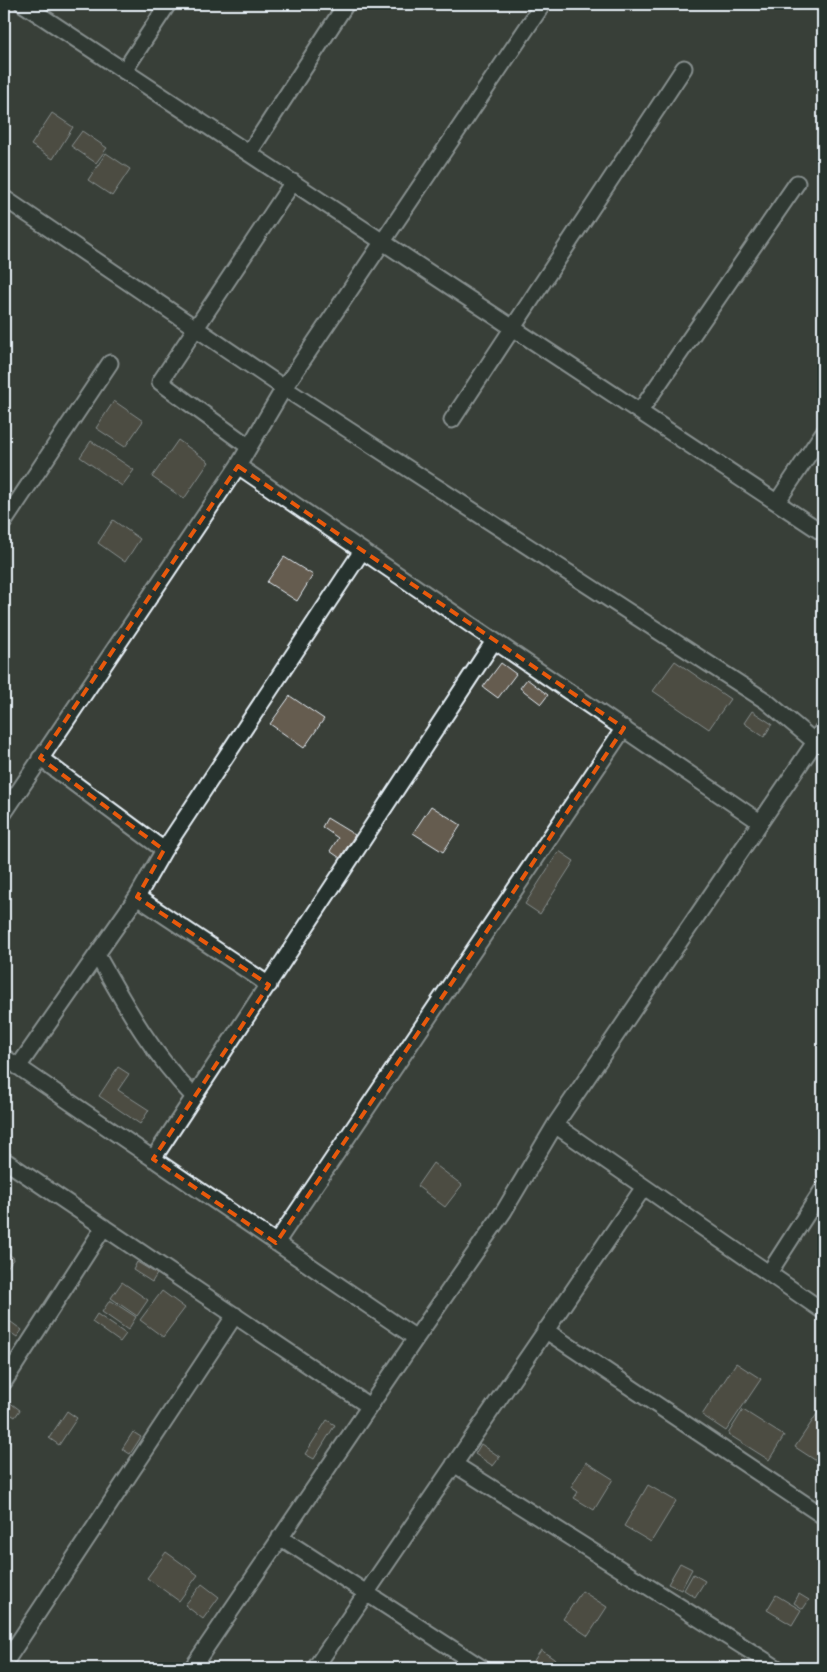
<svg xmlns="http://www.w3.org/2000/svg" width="827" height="1672" font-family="Pangolin,sans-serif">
<rect width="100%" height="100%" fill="#393f38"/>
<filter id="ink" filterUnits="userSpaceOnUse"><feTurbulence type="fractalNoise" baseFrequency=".02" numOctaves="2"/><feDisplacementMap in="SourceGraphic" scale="10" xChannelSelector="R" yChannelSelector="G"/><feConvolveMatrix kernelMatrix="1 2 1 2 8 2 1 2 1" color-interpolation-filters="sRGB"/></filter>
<g filter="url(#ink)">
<path fill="#655b50" stroke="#e8f1f8" d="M52,113L73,127L53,159L31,145Z
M82,131L107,148L96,163L71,146Z
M106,153L130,169L112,196L88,180Z
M114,401L143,421L125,447L96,428Z
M178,440L209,462L184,499L152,477Z
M91,441L134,470L122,486L80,457Z
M113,520L140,539L125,562L98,543Z
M284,557L313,575L297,601L267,582Z
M675,661L730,699L709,729L653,691Z
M501,663L516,674L498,698L483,687Z
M527,679L548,695L541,704L520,688Z
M290,696L324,719L304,748L270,724Z
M752,711L772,724L764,737L744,723Z
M431,806L461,825L443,852L413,833Z
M327,818L355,835L340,858L330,851L338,838L322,827Z
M559,851L574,861L540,914L525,904Z
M118,1067L129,1074L118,1090L149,1110L140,1124L99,1096Z
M433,1163L462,1185L445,1207L417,1186Z
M4,1251L14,1258L4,1272Z
M137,1262L157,1274L152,1282L133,1270Z
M122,1282L148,1300L137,1316L111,1298Z
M162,1291L185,1308L163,1337L140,1320Z
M110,1300L136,1317L128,1330L102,1312Z
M97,1314L126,1334L120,1342L92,1322Z
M4,1317L22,1330L17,1337L4,1328Z
M736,1363L761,1379L726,1431L702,1415Z
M5,1399L20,1410L15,1417L4,1410Z
M743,1410L784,1436L769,1460L728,1434Z
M67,1411L77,1418L59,1445L49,1438Z
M819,1411L823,1414V1455L818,1462L795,1447Z
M327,1420L335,1425L314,1459L305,1454Z
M133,1432L141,1437L130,1454L122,1449Z
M481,1444L500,1457L493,1466L475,1454Z
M586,1462L613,1479L594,1510L574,1498L578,1492L571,1487Z
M648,1485L676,1501L651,1542L624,1526Z
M166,1552L198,1575L179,1601L147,1578Z
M680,1563L692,1569L681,1590L668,1584Z
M693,1574L705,1581L695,1597L684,1590Z
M202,1584L219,1597L203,1619L185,1605Z
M582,1591L607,1607L588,1636L563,1619Z
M799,1594L809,1600L803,1609L794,1603Z
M776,1595L801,1610L792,1625L767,1610Z
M541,1650L567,1668H529Z"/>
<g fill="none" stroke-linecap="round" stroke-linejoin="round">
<g stroke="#e8f1f8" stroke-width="19">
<path id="minor" d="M23,4L823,533
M124,71L168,4
M249,153L346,4
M4,198L284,388L766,701L815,742L555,1125L504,1211L416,1338L192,1668
M640,411L797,183
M452,420L684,68
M248,446L160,382L293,182
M238,466L760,822
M777,502L823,433
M4,522L110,363
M823,729L815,742L823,747
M40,758L164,850L137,897L269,985
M4,813L238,466L284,388L543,4
M164,850L362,551
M97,955C127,1008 150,1051 193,1096
M4,1057L416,1338
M18,1067L137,897
M555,1125L823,1311
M153,1159L494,641
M4,1160L369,1406
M276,1243L624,728
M769,1273L823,1189
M545,1330L823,1516
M4,1382L104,1227
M454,1464L777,1668
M280,1537L482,1668
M4,1664L235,1315
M315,1668L644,1187"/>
</g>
<use href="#minor" stroke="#26332d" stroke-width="15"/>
</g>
</g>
<path d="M0 0H827V1672H0ZM238,466L624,728L276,1243L153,1159L269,985L137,897L164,850L40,758Z" fill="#393f38" fill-opacity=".55" fill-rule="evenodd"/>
<path fill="none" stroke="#e8590c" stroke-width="4" stroke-dasharray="10 6" stroke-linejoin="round" d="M238,466L624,728L276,1243L153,1159L269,985L137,897L164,850L40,758Z"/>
<rect width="827" height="1672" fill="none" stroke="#26332d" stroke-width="20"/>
<rect x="10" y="10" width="807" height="1652" fill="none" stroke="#e8f1f8" stroke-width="2" filter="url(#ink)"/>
</svg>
